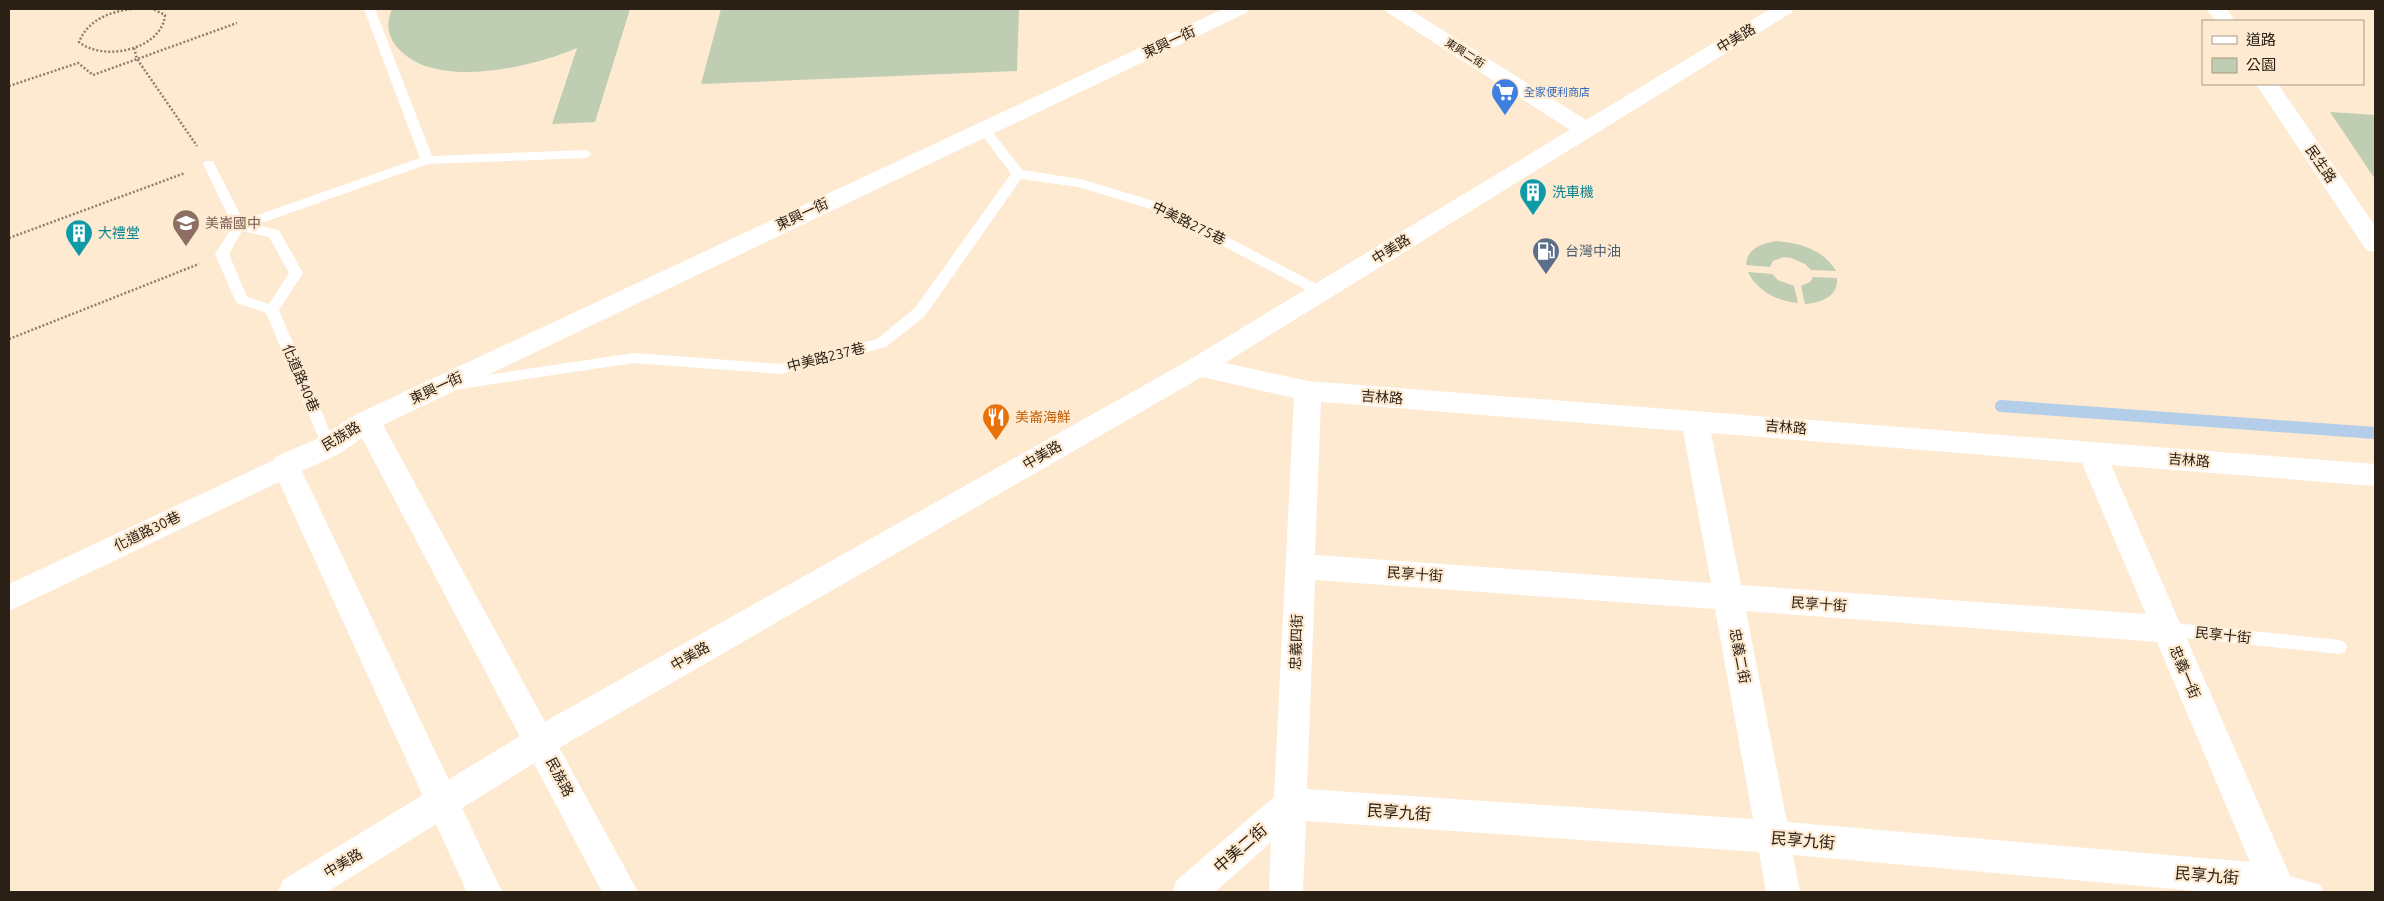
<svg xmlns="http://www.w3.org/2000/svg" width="2384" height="901" font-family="Ubuntu,'Noto Sans TC',sans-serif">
<rect width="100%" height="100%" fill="#feead1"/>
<path fill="#bfceb3" d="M392,9H630L595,122L552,124L577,48C533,67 435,91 398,48C387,36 386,23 392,9Z
M721,9H1019L1017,71L701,84Z
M2330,112L2375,115V179Z
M1776,241C1800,243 1823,249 1836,271L1811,270L1805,264L1791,258L1784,257L1773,261L1770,267L1746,265C1747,248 1761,244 1776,241Z
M1748,272L1772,274L1778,280L1794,286L1798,303C1778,302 1756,290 1748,272Z
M1813,277L1837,278C1838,297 1822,302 1805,304L1801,286L1810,282Z"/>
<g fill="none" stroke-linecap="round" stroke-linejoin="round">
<path stroke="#b4cde9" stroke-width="12" d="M2001,406L2375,433"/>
<path stroke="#8e7f6e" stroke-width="2.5" stroke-dasharray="2 2" stroke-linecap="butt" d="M131,9C109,12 88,20 79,42C103,62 162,50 165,15L153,9
M134,48L137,59L197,146
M9,86L78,63L93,75L237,23
M9,238L185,173
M9,339L199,264"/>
<path fill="#fff" fill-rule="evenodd" d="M364,9H375L432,156L586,150L592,154L586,158L428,164L256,225L279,230L303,273L279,310L336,446L334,450L329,452L324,450L322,446L266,313L237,303L235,300L215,254L233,226L203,164L205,161H213L243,220L420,158ZM242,231L269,237L289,273L269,304L247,297L229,254Z
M983,124L987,125L1022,170L1080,179L1167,205L1326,289L1328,292L1321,297L1316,295L1157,211L1079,187L1021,179L925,316L886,347L780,374L634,363L453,390L448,389L446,385L448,381L453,380L634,353L780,364L877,339L915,308L1011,174L977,128Z
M2166,622L2339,640L2345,642L2347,647L2345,652L2339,654L2166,636L2160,634L2158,629L2160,624Z
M2276,872L2321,885L2323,892H2282L2269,888L2267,881L2269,874Z"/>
<path fill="#fff" fill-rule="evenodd" d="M1223,9H1249L1246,13L383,425L638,892H602L362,438L339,454L302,471L502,892H467L279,482L9,611V584L274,460L275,457L319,438L357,414Z
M1385,9H1409L1594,125L1597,130L1594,135L1586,137L1578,135L1388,13Z
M1198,357L1308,381L2375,464V486L2111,465L2297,892H2209L1793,855L1800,892H1766L1759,852L1306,821L1303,892H1269L1271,842L1215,892H1172L1177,880L1274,797L1294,398L1189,374L1185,367L1189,360ZM1321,402L1683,431L1711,583L1315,555ZM1711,433L2082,463L2146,614L1741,585ZM1315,580L1715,609L1753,819L1307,789ZM1746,611L2157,642L2250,862L1787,822Z"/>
<path fill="#fff" fill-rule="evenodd" d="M1770,9H1794L1791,13L1207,374L552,752L327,892H278L283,880L530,730L1189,360Z
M2207,9H2227L2235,21H2215Z
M2256,84H2278L2375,226V252L2366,250Z"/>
</g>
<defs>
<g id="supermarket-pin" transform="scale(1.4375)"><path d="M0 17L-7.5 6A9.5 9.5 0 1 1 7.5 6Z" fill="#3f7fe0" stroke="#feead1"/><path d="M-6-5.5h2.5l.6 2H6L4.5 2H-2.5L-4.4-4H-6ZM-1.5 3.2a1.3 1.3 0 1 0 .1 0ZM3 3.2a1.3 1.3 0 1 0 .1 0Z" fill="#fff"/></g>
<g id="building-pin" transform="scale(1.4375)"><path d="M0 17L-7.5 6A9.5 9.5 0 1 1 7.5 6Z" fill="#0f9aa8" stroke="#feead1"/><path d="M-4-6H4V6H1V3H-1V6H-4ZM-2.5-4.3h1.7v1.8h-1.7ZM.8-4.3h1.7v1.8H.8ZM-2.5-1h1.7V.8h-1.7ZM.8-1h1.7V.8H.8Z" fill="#fff"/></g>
<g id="school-pin" transform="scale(1.4375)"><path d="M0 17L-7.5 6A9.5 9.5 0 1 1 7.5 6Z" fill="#8d6e63" stroke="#feead1"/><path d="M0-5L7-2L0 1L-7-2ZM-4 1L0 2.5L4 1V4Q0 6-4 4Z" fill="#fff"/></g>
<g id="fuel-pin" transform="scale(1.4375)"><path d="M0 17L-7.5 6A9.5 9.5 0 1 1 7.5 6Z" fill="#5c6f8a" stroke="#feead1"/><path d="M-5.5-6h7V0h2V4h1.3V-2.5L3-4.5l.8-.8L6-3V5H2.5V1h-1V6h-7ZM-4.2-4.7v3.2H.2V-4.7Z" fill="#fff"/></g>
<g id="restaurant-pin" transform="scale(1.4375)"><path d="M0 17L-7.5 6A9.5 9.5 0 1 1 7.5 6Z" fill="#e8710a" stroke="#feead1"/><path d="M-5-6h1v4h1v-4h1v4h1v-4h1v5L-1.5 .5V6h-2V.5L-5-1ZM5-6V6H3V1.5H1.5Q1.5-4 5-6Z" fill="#fff"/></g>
</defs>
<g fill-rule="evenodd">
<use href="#supermarket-pin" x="1505" y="92"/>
<use href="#building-pin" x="1533" y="192"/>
<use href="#school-pin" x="186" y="223"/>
<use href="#building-pin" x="79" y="233"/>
<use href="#fuel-pin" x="1546" y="251"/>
<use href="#restaurant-pin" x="996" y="417"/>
</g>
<g text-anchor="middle" stroke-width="4.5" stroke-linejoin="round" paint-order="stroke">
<g font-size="11" fill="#2a2015" stroke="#feead1">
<text transform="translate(1465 53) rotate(32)" y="4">東興二街</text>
</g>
<g font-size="11" fill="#366cbe" stroke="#feead1" text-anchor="start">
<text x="1524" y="96">全家便利商店</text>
</g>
<g font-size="14" fill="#2a2015" stroke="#feead1">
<text transform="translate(1736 38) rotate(-31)" y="5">中美路</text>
<text transform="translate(1169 42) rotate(-25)" y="5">東興一街</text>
<text transform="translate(2321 164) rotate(56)" y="5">民生路</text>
<text transform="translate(802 214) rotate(-25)" y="5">東興一街</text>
<text transform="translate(1189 223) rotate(26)" y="5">中美路275巷</text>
<text transform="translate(1391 249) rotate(-32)" y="5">中美路</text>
<text transform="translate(826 357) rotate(-14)" y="5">中美路237巷</text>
<text transform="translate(301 378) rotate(67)" y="5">化道路40巷</text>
<text transform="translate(436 388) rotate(-25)" y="5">東興一街</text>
<text transform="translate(1382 397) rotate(4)" y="5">吉林路</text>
<text transform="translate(1786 427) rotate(5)" y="5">吉林路</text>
<text transform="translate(341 436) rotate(-31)" y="5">民族路</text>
<text transform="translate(1042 455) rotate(-30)" y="5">中美路</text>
<text transform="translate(2189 460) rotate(5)" y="5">吉林路</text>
<text transform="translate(147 531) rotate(-26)" y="5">化道路30巷</text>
<text transform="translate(1415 574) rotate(4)" y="5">民享十街</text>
<text transform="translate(1819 604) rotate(4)" y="5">民享十街</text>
<text transform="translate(2223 635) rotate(6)" y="5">民享十街</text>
<text transform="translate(1296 642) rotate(-88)" y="5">忠義四街</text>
<text transform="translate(690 656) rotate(-30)" y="5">中美路</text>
<text transform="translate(1740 656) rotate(79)" y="5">忠義二街</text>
<text transform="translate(2185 672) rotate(67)" y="5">忠義一街</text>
<text transform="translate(560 777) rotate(62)" y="5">民族路</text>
<text transform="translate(343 863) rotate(-31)" y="5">中美路</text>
</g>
<g font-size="14" fill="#0d838f" stroke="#feead1" text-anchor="start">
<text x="1552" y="197">洗車機</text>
<text x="98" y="238">大禮堂</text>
</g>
<g font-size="14" fill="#785e54" stroke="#feead1" text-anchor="start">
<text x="205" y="228">美崙國中</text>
</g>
<g font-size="14" fill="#4e5e75" stroke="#feead1" text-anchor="start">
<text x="1565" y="256">台灣中油</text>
</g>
<g font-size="14" fill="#c56008" stroke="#feead1" text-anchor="start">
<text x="1015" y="422">美崙海鮮</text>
</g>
<g font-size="16" fill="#2a2015" stroke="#feead1">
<text transform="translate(1399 812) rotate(4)" y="6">民享九街</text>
<text transform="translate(1803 840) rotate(5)" y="6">民享九街</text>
<text transform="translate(1240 848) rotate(-41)" y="6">中美二街</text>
<text transform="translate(2207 875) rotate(5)" y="6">民享九街</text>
</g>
</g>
<rect width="2384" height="901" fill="none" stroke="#2a2015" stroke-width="20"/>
<rect x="2202" y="20" width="162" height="65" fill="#feead1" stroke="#a99986"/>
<rect x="2212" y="36" width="25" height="8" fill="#ffffff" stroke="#a99986"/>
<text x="2246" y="45" font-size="15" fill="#2a2015">道路</text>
<rect x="2212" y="58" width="25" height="15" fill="#bfceb3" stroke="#a99986"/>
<text x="2246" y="70" font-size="15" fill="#2a2015">公園</text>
</svg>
